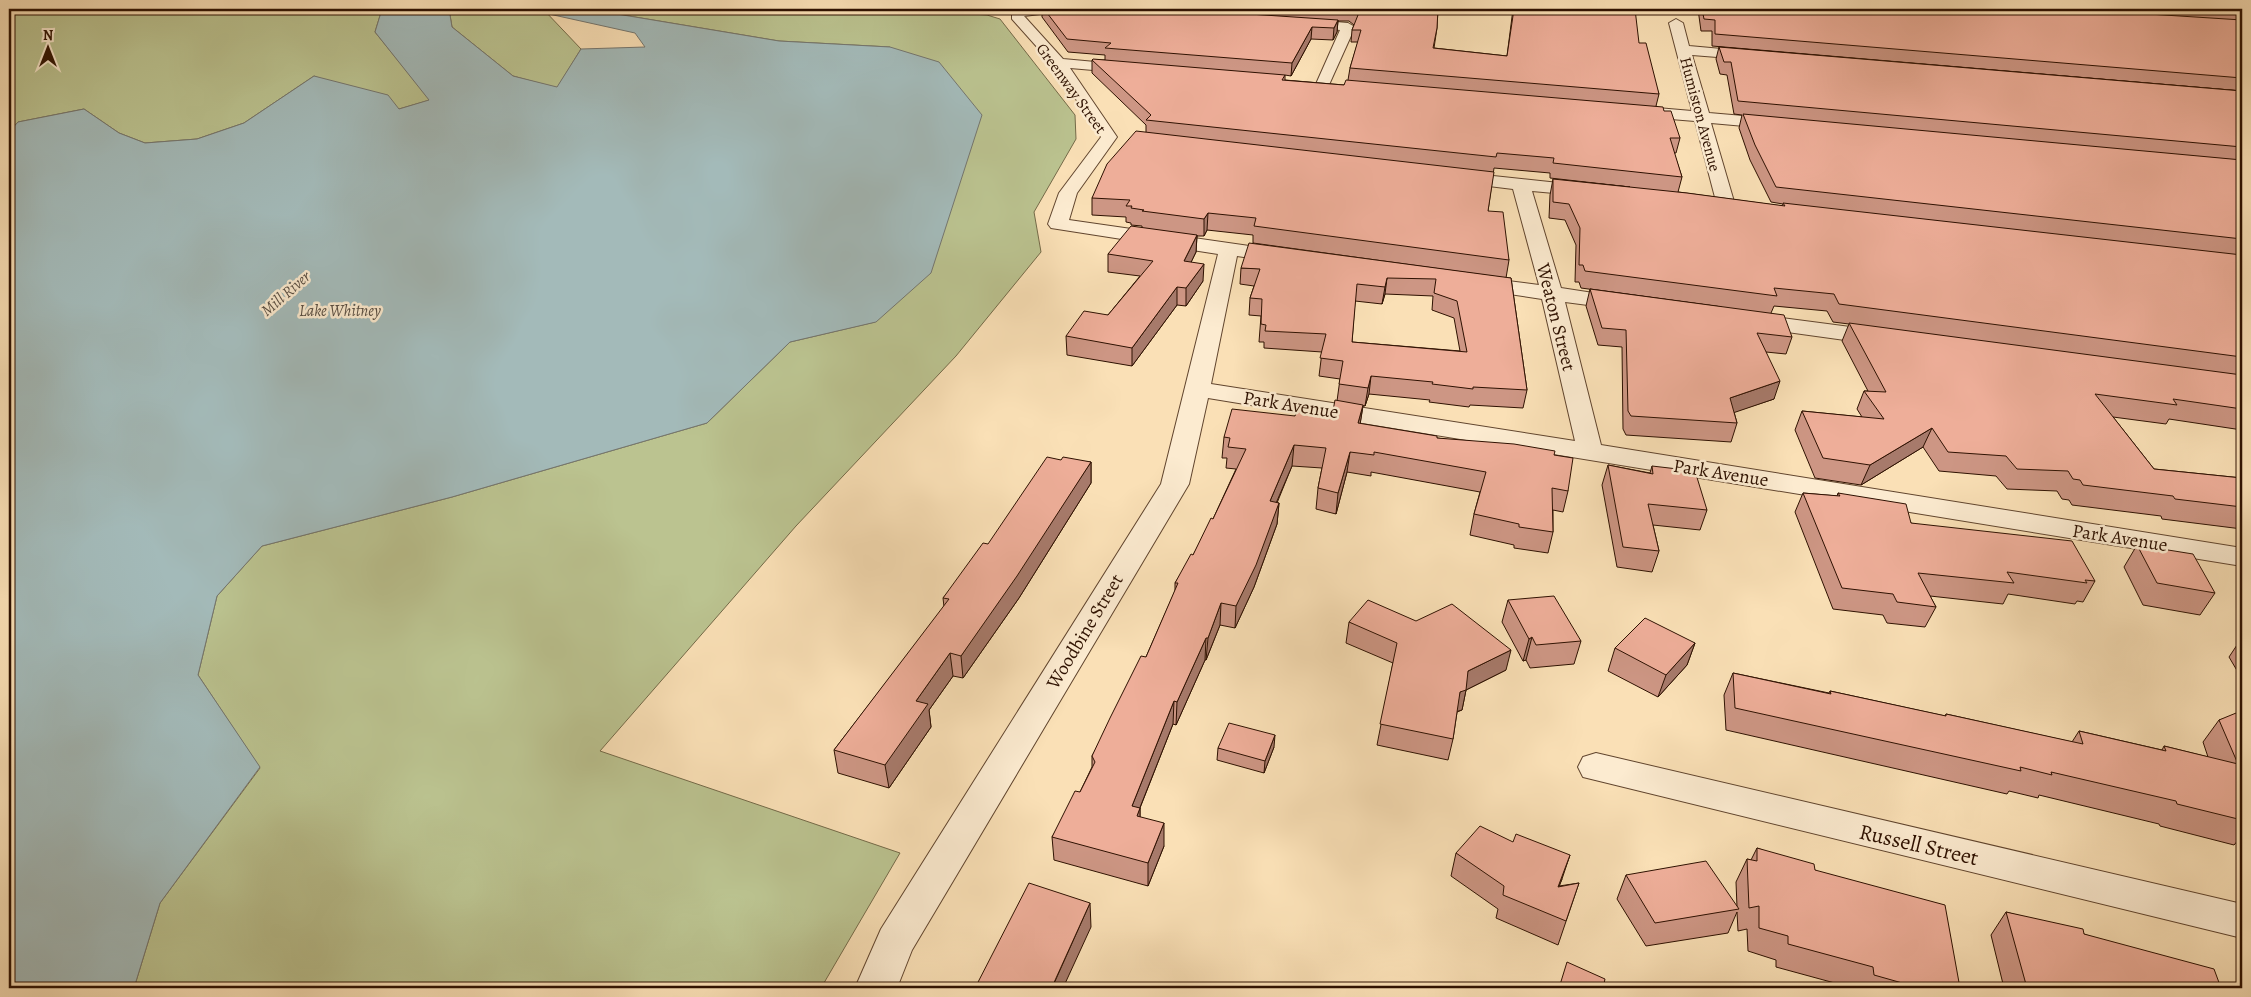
<svg xmlns="http://www.w3.org/2000/svg" width="2251" height="997" font-family="Alegreya,serif">
<rect width="100%" height="100%" fill="#fae0b6"/>
<filter id="stains"><feTurbulence type="fractalNoise" baseFrequency=".004" numOctaves="4"/><feColorMatrix values="0 0 0 0 .2 0 0 0 0 .09 0 0 0 0 .02 0 0 0 .5 -.17"/></filter>
<radialGradient id="worn" r=".72"><stop offset=".6" stop-color="#630" stop-opacity="0"/><stop offset="1" stop-color="#630" stop-opacity=".3"/></radialGradient>
<path fill="#bbc390" stroke="#746a48" d="M9,9H382L375,32L430,100L399,109L314,76L244,123L197,139L145,143L119,133L84,109L18,122L9,132Z
M449,9H543L581,49L557,88L513,76L452,27Z
M608,9H892L987,15L1000,19L1075,115L1076,139L1034,212L1041,252L956,356L796,526L600,751L900,853L821,988H134L160,903L260,768L198,675L217,596L262,546L452,497L707,423L790,342L875,322L890,47L779,41L617,14Z"/>
<path fill="#a3bab9" stroke="#74766f" d="M382,9H449L452,27L513,76L557,87L581,49L645,47L635,33L549,14L543,9H608L617,14L779,41L890,47L939,62L982,115L931,273L876,322L790,342L707,423L452,497L262,546L217,596L198,675L260,767L160,903L134,988H9V132L18,122L84,109L119,133L145,143L197,139L244,123L314,76L388,95L399,109L429,100L375,32Z"/>
<g fill="none" stroke-linecap="round" stroke-linejoin="round">
<g stroke="#61452e" stroke-width="2">
<path id="minor" d="M958,9H1040L1041,11L1040,14L1024,16L1063,59L1128,65L1135,69L1128,73L1070,68L1117,137L1077,193L1069,220L1284,251L1291,253L1294,257L1291,261L1284,263L1237,256L1211,384L1575,441L1542,299L1476,289L1469,287L1466,283L1469,279L1476,277L1539,285L1513,189L1456,182L1450,181L1447,177L1450,173L1456,172L1587,186L1593,187L1596,191L1593,195L1587,196L1532,191L1561,288L1626,298L1634,299L1637,304L1634,309L1626,310L1565,302L1601,445L2242,548V566L1208,398L1189,484L912,950L897,988H855L881,929L1161,484L1218,254L1051,228L1048,224L1059,193L1101,137L1054,66L1012,19V14L964,13Z
M1300,19L1348,23L1355,27L1328,87H1318L1316,84L1340,30L1295,26L1293,23Z
M1676,19L1683,23L1689,46L1755,52L1762,56L1755,60L1692,55L1709,113L1778,119L1784,121L1786,124L1784,127L1778,129L1711,123L1735,205L1733,209L1726,211L1719,209L1717,205L1695,121L1634,116L1628,114L1626,111L1628,108L1634,106L1692,111L1669,23Z
M1751,314L1881,331L1889,333L1892,338L1889,343L1881,345L1743,326L1740,321L1743,316Z
M1596,753L2242,904V938L1583,777L1578,767L1583,757Z"/>
</g>
<use href="#minor" fill="#fcebd0" fill-rule="evenodd"/>
</g>
<path fill="#cd9684" stroke="#2e1101" fill-rule="evenodd" d="M1042,9H1438L1437,28L1434,48L1507,56L1513,9L1639,43L1659,94L1656,106L1664,111L1680,138L1676,153H1674L1682,177L1678,192L1782,206L1783,204L1771,202L1750,160L1739,128L1742,115L1734,114L1727,75L1720,74L1716,59L1719,47L2242,91V157L2241,160H2242V430L2169,419L2166,424L2113,417L2154,469L2242,478V529L2162,519L2161,516L2072,505L2069,500L2062,499L2057,491L2007,489L1996,476L1939,471L1923,447L1861,485L1815,478L1795,430L1802,411L1862,417L1857,409L1864,391H1868L1842,341L1849,324L1833,322L1827,311L1774,306L1771,313L1792,337L1786,354L1766,352L1774,399L1734,412L1737,423L1731,442L1626,435L1623,429L1622,347L1598,345L1586,306L1590,289L1722,307L1581,288L1579,282H1575L1576,245L1565,220L1549,218L1550,195L1553,179L1630,187L1550,178V173L1494,168L1488,211L1509,260L1506,278L1253,243V235L1207,230L1204,236H1197L1196,252L1191,262L1203,281L1186,306L1177,305L1132,366L1067,355L1066,336L1108,315L1140,276L1108,272V254L1142,228V226L1131,225V223L1126,222V217L1092,215V198L1146,132V125L1092,73V60H1105V55L1068,52L1042,17ZM1338,21H1349L1354,25L1352,30L1351,42H1358L1350,68L1348,80L1344,85L1285,80V75L1291,76L1311,39L1333,40L1337,32Z
M1698,9H2242V91L1712,46V31H1701Z
M1241,268L1511,278L1527,390L1523,408L1470,405L1469,407L1429,402L1430,400L1369,394L1365,406H1363L1360,424L1437,438L1554,455L1568,491L1563,512L1553,510V532L1548,553L1514,548V545L1470,535L1474,514L1480,492L1371,472V476L1347,472L1336,514L1316,509L1318,488L1322,468L1292,466L1277,503H1279L1277,524L1254,587L1235,628L1220,625L1206,660H1205L1176,725L1173,724L1140,808V817L1164,846L1148,886L1054,860L1052,837L1080,792L1092,767V756L1146,657L1175,591V583L1193,555L1213,519L1236,469L1226,468L1227,458H1222L1224,437L1295,416H1332L1337,401L1340,379L1319,376L1322,352L1264,348V342H1259L1261,316L1249,315L1250,298L1254,286L1240,284ZM1385,294L1433,296L1432,310L1454,318L1460,351L1352,342L1355,301L1382,304Z
M1061,460L1091,462V483L1019,598L963,678L953,676L929,710L931,727L889,788L838,773L834,750L944,607L943,598Z
M1608,465L1650,473L1652,466L1707,510L1700,530L1653,525L1659,551L1652,572L1617,567L1602,485Z
M1803,493L1837,496L1838,493L1911,523L2095,581L2083,602L2077,601L2075,604L2008,594L2003,604L1930,596L1936,607L1925,627L1887,623L1883,615L1833,609L1795,512Z
M2137,545L2215,593L2200,615L2143,605L2124,567Z
M1508,600L1581,641L1574,664L1530,668L1526,660L1523,661L1502,622Z
M1349,622L1506,670L1466,690L1462,710L1457,712L1453,739L1448,760L1377,745L1393,663L1346,643Z
M1695,643L1687,665L1658,697L1608,671L1615,648Z
M2237,645L2242,646V679L2229,657Z
M1733,673L1829,693L1830,691L1945,716L1946,714L2072,742L2079,731L2162,750L2164,746L2208,757L2203,742L2219,720L2242,714V839L2240,838L2234,845L2160,826L2159,824L2039,795L2038,798L2009,791L2007,794L1726,730L1724,695Z
M1274,747L1264,773L1217,760L1218,748Z
M1757,848L1815,870L1960,988H1853L1776,967V960L1748,951L1747,929L1738,931L1737,912L1728,933L1646,946L1617,899L1626,875L1737,907L1736,882L1747,859L1751,860Z
M1456,853L1562,879L1559,886L1579,883L1558,945L1496,918L1498,909L1451,876Z
M2006,912L2084,934L2221,988H2004L1991,935Z"/>
<path fill="#a77a6b" stroke="#2e1101" d="M1338,20L1337,32L1333,40L1334,28Z
M1312,27L1311,39L1291,76L1292,63Z
M1208,213L1207,230L1204,236V219Z
M1197,235L1196,252L1183,279L1184,261Z
M1204,264L1203,281L1186,306V288Z
M1387,278L1385,294L1382,304L1385,287Z
M1177,287V305L1132,366V348Z
M1371,376L1369,394L1365,406L1368,388Z
M1780,381L1774,399L1724,416L1730,398Z
M1363,405L1360,425L1358,423Z
M1932,428L1923,447L1861,485L1870,465Z
M1294,445L1292,466L1268,522L1270,501Z
M1350,452L1347,472L1336,514L1338,493Z
M1091,462V483L1019,598L963,678L961,656Z
M1279,503L1277,524L1254,587L1235,628L1236,606Z
M1221,603L1220,625L1206,660L1208,638Z
M1532,637L1526,660L1523,661L1529,639Z
M1206,638L1205,660L1176,725L1177,702Z
M1695,643L1687,665L1658,697L1666,675Z
M1511,650L1506,670L1466,690L1462,710L1455,712L1460,692L1468,671Z
M950,653L953,676L929,710L931,727L889,788L885,765L916,701Z
M1174,701L1173,724L1137,815L1140,808V831L1132,806Z
M1275,735L1274,747L1264,773L1265,761Z
M1164,823V846L1148,886V863Z
M1570,855L1562,879L1550,910L1558,887Z
M1090,903L1091,927L1063,988H1052Z"/>
<path fill="#eeae99" stroke="#2e1101" fill-rule="evenodd" d="M1044,9H1175L1338,20L1334,28L1312,27L1292,63L1105,48L1111,43L1067,39Z
M1332,9H1438L1437,28L1433,48L1507,56L1514,9H1635L1639,43H1646L1659,94L1350,68L1361,30H1352L1358,15L1350,10Z
M1702,9H2070L2242,20V78L1715,34V20L1704,19Z
M1719,47L2242,91V147L1738,101L1731,62H1724Z
M1093,59L1285,75L1282,80L1344,85L1346,80L1663,107L1664,111H1671L1680,138H1670L1682,177L1553,163L1554,158L1497,153L1496,157L1146,120L1151,115L1092,60Z
M1743,114L2242,160V239L1776,187L1755,145Z
M1136,131L1494,172L1488,211L1503,212L1509,260L1254,226L1256,218L1208,213L1204,219L1142,211L1144,210L1131,208L1132,206H1126L1130,200L1092,198L1107,164Z
M1553,179L1687,193L1785,206L1783,203L2242,255V357L1839,304L1834,294L1774,288L1777,296L1585,271L1583,265H1579L1580,228L1569,204L1553,202Z
M1131,226L1197,235L1184,261L1204,264L1186,288L1177,287L1132,348L1066,336L1084,311L1108,315L1153,261L1108,254Z
M1249,243L1511,278L1527,390L1473,387V389L1432,384L1433,382L1371,376L1368,388L1339,384L1343,361L1320,358L1326,334L1265,331L1266,325L1261,324L1262,299L1250,298L1260,269L1241,268ZM1387,278L1436,279L1434,293L1457,301L1467,352L1352,342L1357,284L1385,287Z
M1590,289L1784,315L1792,337L1757,333L1780,381L1730,398L1737,423L1631,416L1628,411L1626,330L1602,328Z
M1849,323L2242,375V409L2173,399L2177,405L2095,394L2154,469L2242,478V507L2175,499L2173,496L2083,485L2080,480L2073,479L2068,471L2017,469L2006,456L1948,452L1932,428L1870,465L1823,458L1802,411L1884,419L1864,391L1886,392Z
M1335,400L1363,405L1358,423L1437,436V438L1514,444L1555,451L1554,455L1573,458L1568,491L1552,488L1553,532L1519,527V524L1474,514L1486,472L1374,452V455L1350,452L1338,493L1318,488L1326,448L1294,445L1270,501L1279,503L1256,565L1236,606L1221,603L1208,638H1206L1177,702L1174,701L1132,806L1140,808L1137,816L1164,823L1148,863L1052,837L1075,791L1080,792L1095,762L1092,756L1110,718L1141,656L1146,657L1178,583H1175L1191,554L1193,555L1211,518L1213,519L1246,449L1228,447L1230,438L1224,437L1232,409L1295,416L1297,411L1332,416Z
M1047,457L1061,460L1063,457L1091,462L1017,576L961,656L950,653L916,701L928,704L885,765L834,750L949,599L943,598L983,543L988,544Z
M1608,465L1653,474L1652,466L1695,471L1707,510L1648,504L1659,551L1623,547Z
M1803,493L1840,496L1838,493L1906,504L1911,523L2072,541L2095,581L2085,580L2087,583L2007,572L2014,583L1918,573L1936,607L1897,602L1893,594L1842,588Z
M2137,545L2193,554L2215,593L2157,583Z
M1554,596L1581,641L1536,645L1532,637L1529,639L1508,600Z
M1368,600L1416,621L1452,604L1511,650L1468,671L1466,690L1460,692L1453,739L1380,724L1397,643L1349,622Z
M1645,618L1695,643L1666,675L1615,648Z
M2237,645L2242,646V654Z
M1733,673L1831,694L1830,691L1946,716V714L2083,744L2079,731L2166,751L2164,746L2238,764L2219,720L2241,711L2242,714V820L2177,804L2176,801L2051,772L2052,775L2020,767L2021,771L1735,708Z
M1229,723L1275,735L1265,761L1218,748Z
M1480,826L1513,842L1516,834L1570,855L1558,887L1579,883L1566,921L1503,895L1504,886L1456,853Z
M1757,848L1814,864L1815,870L1945,905L1960,988H1920L1874,975L1873,967L1788,944V936L1759,928V906L1749,908L1747,859L1757,861Z
M1706,861L1739,909L1655,923L1626,875Z
M1029,883L1090,903L1052,987L1055,988H975Z
M2006,912L2083,929L2084,934L2214,969L2221,988H2027Z
M1567,962L1605,979L1603,988H1559Z"/>
<g text-anchor="middle" stroke-width="5" stroke-linejoin="round" paint-order="stroke">
<g font-size="16" fill="#2e1101" stroke="#fcebd0">
<text transform="translate(1072 88) rotate(54)" y="6">Greenway Street</text>
<text transform="translate(1701 114) rotate(75)" y="6">Humiston Avenue</text>
</g>
<g font-size="16" font-style="italic" fill="#574c41" stroke="#fcebd0">
<text transform="translate(285 293) rotate(-41)" y="6">Mill River</text>
<text x="340" y="316">Lake Whitney</text>
</g>
<g font-size="19" fill="#2e1101" stroke="#fcebd0">
<text transform="translate(1557 317) rotate(76)" y="7">Weaton Street</text>
<text transform="translate(1291 404) rotate(9)" y="7">Park Avenue</text>
<text transform="translate(1721 472) rotate(9)" y="7">Park Avenue</text>
<text transform="translate(2120 537) rotate(9)" y="7">Park Avenue</text>
<text transform="translate(1084 631) rotate(-59)" y="7">Woodbine Street</text>
</g>
<g font-size="22" fill="#2e1101" stroke="#fcebd0">
<text transform="translate(1919 844) rotate(13)" y="8">Russell Street</text>
</g>
</g>
<rect width="2251" height="997" fill="none" stroke="#fae0b6" stroke-width="30"/>
<rect x="10" y="10" width="2231" height="977" fill="none" stroke="#2e1101" stroke-width="2.5"/>
<rect x="15" y="15" width="2221" height="967" fill="none" stroke="#2e1101"/>
<g transform="translate(48 48)" stroke="#fcebd0" stroke-width="4" paint-order="stroke">
<path d="M0-4L9 19L0 12L-9 19Z" fill="#2e1101"/>
<text y="-8" font-size="14" font-weight="bold" text-anchor="middle" fill="#2e1101">N</text>
</g>
<rect width="100%" height="100%" filter="url(#stains)"/>
<rect width="100%" height="100%" fill="url(#worn)"/>
</svg>
